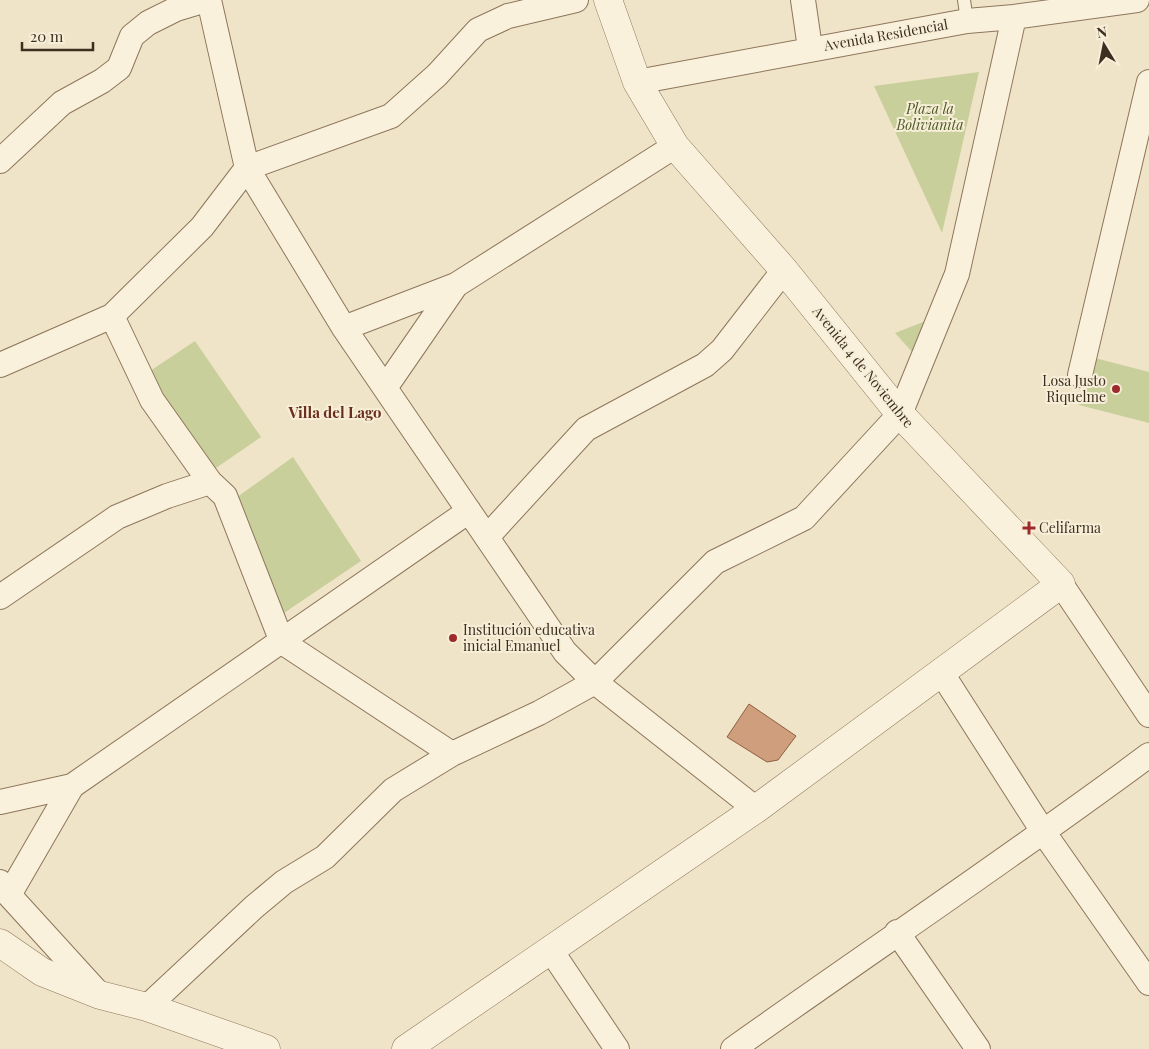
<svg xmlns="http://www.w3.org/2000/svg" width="1149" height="1049" font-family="'Playfair Display',serif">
<rect width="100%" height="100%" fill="#f0e4c8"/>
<path fill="#c9cf9b" d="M979,72L942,233L874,86Z
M933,318L923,364L895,333Z
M195,341L261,437L197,481L132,383Z
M1091,357L1149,372V423L1079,405Z
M293,457L361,561L284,613L222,508Z"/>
<path fill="#cf9f7d" stroke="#8d5f41" d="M749,704L796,736L778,760L767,762L727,737Z"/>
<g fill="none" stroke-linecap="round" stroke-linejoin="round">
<g stroke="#8d765c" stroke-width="14">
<path id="service" d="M964,0L967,21"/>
</g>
<g stroke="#8d765c" stroke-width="26">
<path id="minor" d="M209,0L247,168L344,328L565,652L595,682L756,809
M803,0L810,48
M637,82L967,21L1014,17L1137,0
M0,161L62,103L102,81L119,68L132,36L148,23L176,9L206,0
M112,316L152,400L210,482L225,496L282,642L452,754
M344,328L456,285L675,146
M0,365L112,316L202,227L247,168L391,116L437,75L478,30L508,16L576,0
M1080,375L1149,82
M385,388L456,285
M487,537L586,429L705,365L722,350L784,270
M1061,584L1149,715
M0,597L117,517L167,496L210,482
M941,672L1044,833L1149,983
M0,802L72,786L469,511
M0,882L9,895L100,995
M9,895L72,786
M897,932L978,1049
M550,949L617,1049
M147,1007L254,907L284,882L325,857L393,790L452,754L539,713L595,682L715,562L804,518L900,414L957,274L1014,17
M733,1049C871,951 1013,856 1149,755"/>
</g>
<g stroke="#8d765c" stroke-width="29">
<path id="tertiary" d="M0,943L42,972L100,995L147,1007L266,1049
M406,1049L756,809L1061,584L900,414L784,270L675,146L637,82L608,0"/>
</g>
<use href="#service" stroke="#faf1dc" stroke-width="12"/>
<use href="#minor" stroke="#faf1dc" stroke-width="24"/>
<use href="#tertiary" stroke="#faf1dc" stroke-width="28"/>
</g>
<g fill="#9e2a2b" stroke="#f7eed8" stroke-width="2">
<circle cx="1116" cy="389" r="5"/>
<path d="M1026.5 520.5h5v5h5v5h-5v5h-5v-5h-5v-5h5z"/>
<circle cx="453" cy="638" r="5"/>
</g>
<g text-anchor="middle" stroke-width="4" stroke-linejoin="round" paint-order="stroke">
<g font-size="14" fill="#3d2e20" stroke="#f7eed8">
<text transform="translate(886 35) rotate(-10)" y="5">Avenida Residencial</text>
<text transform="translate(863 367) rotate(51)" y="5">Avenida 4 de Noviembre</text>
</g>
<g font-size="14" font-style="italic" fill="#4d5a26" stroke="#f7eed8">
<text x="930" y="114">Plaza la<tspan x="930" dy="16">Bolivianita</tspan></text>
</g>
<g font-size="14" fill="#3d2e20" stroke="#f7eed8" text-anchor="start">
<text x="1106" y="386" text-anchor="end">Losa Justo<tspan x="1106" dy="16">Riquelme</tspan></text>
<text x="1039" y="533">Celifarma</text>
<text x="463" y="635">Institución educativa<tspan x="463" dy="16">inicial Emanuel</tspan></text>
</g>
<g font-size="15" font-weight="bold" fill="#6b2e1e" stroke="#f7eed8">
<text x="335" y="418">Villa del Lago</text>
</g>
</g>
<g transform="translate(1104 45) rotate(350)" stroke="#f7eed8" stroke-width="4" paint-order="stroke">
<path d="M0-4L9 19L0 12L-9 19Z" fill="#3d2e20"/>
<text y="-8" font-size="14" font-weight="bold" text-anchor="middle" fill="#3d2e20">N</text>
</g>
<path d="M22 42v8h71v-8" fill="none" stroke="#3d2e20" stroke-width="2.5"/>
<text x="30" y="42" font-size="15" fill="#3d2e20" stroke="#f7eed8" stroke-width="4" paint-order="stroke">20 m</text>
</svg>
